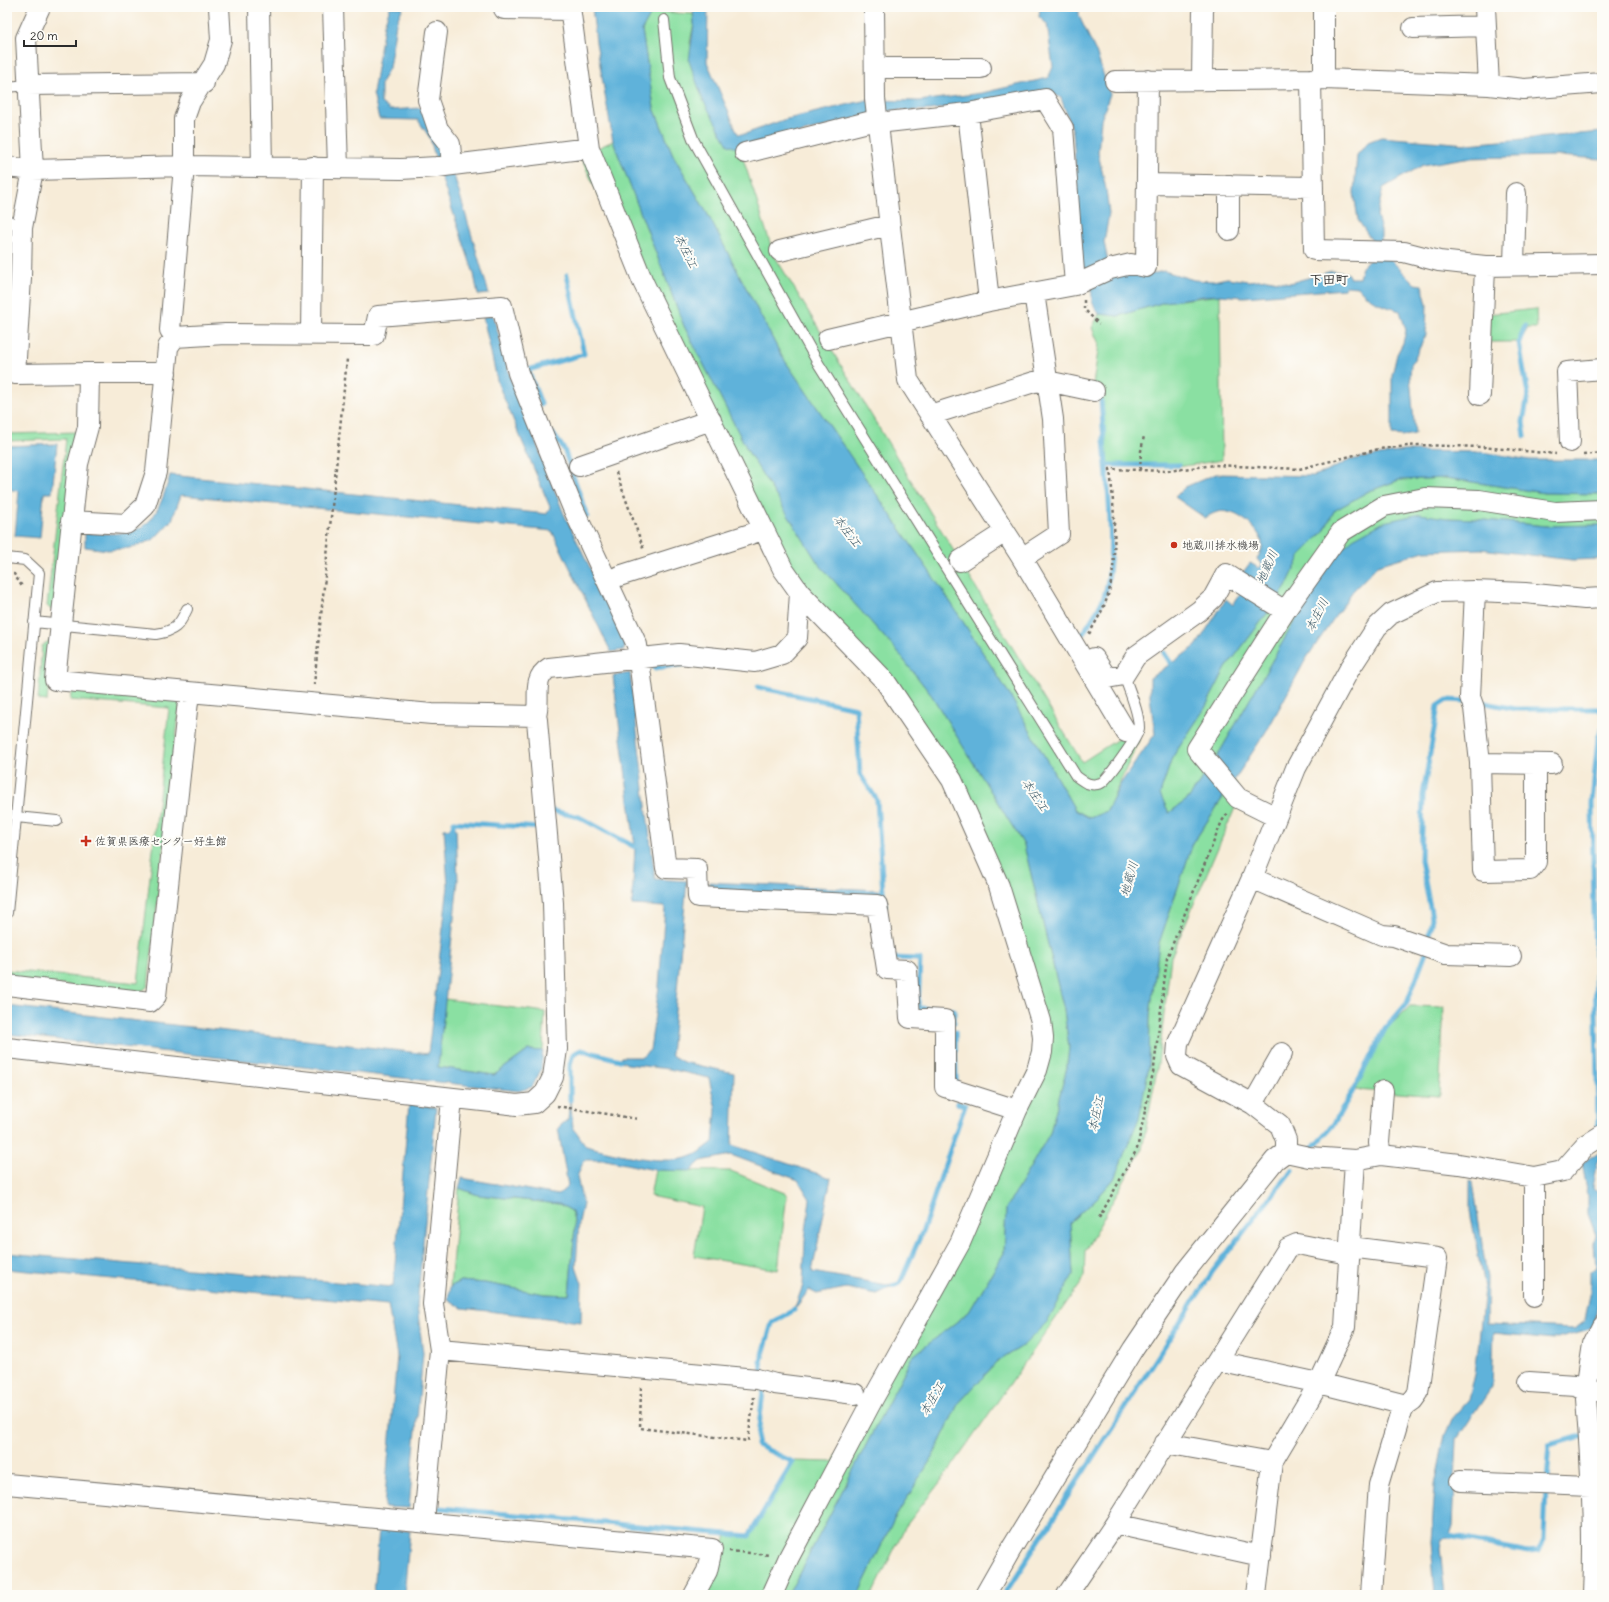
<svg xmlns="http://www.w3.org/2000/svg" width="1609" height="1602" font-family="Delius,'Klee One',sans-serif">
<rect width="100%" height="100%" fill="#fdfcf7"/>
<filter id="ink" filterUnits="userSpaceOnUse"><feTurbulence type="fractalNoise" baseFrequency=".025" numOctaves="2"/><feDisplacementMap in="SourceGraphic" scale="8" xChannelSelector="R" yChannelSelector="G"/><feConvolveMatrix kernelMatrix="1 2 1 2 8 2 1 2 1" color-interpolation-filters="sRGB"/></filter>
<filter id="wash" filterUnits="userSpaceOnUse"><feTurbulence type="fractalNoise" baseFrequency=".012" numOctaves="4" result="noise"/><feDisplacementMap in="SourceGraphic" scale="16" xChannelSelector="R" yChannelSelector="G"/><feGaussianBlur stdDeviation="0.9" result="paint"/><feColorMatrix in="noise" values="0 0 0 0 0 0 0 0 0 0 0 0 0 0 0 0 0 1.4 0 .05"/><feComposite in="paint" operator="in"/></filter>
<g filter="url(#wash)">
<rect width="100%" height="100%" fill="#f7ecd8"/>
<path fill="#8ae0a2" stroke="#5a8666" d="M652,7H660L661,12L693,14L694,23L690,43L740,149L774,255L1082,762L1132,730L1139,740L1107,811L1090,818L1075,810L1008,692L951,603L781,355L707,213L673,155L654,108L642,30L652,12Z
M613,141L684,326L749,453L818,563L896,650L932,696L1024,845L1064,1010L1069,1047L1067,1067L1050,1133L1006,1209L1004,1253L969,1312L912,1357L788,1595H703L718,1569L727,1535L750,1537L795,1461L833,1462L955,1237L1031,1069L1035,1025L993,883L951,786L880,680L786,586L580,156Z
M1220,295L1222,460L1178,467L1108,466L1102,399L1091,398L1099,344L1092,328L1099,314L1118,316L1165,302Z
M1536,309L1537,328H1528L1520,342H1486L1487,314Z
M77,432L56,614L47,606L66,439L7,441V434Z
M1446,478L1544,493L1602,494V525L1545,526L1475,519L1447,518L1335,555L1308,598L1214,762L1188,799L1169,813L1160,794L1172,758L1205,708L1226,668L1269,611L1286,587L1302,552L1324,531L1334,511L1367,492L1399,480Z
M54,637L47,701L38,700L42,646Z
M72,689L176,697L180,703L148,986L139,994L7,979V970L138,983L169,708L70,700Z
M1234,781L1241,794L1171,957L1158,1064L1142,1149L1085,1251L1084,1278L951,1468L905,1527L872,1595H858L892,1523L934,1454L958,1404L996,1363L1024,1345L1073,1275L1070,1222L1098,1197L1114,1179L1121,1162L1149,1066L1150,1015L1159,943L1193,843Z
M445,999L545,1012L543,1051L529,1050L494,1075L438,1067Z
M1410,1006L1444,1007L1439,1096L1356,1090L1385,1031Z
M655,1170L731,1171L787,1194L778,1270L694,1256L702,1207L650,1196Z
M459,1188L478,1195L559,1204L572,1211L575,1227L569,1295L544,1294L485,1283L460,1281L450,1287Z"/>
<path fill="#5eb2da" stroke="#446e82" d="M390,7H403L396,23L389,68L381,83V103L390,110L421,108L443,146V159L436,161L430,138L418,120L379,119L373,93L384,25Z
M592,7H652V12L642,30L654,108L673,155L707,213L781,355L951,603L1008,692L1075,810L1090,818L1107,811L1121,783L1155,734L1150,697V678L1196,646L1226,599L1233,605L1249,579L1241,575L1250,563L1259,568L1262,565L1257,559C1258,556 1262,552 1262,548C1265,533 1241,514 1228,512C1219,510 1213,513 1205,518L1175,497L1185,487L1216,474L1313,476L1328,471L1350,460L1404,451L1482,452L1530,460H1602V494L1544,493L1446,478L1399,480L1367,492L1334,511L1324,531L1302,553L1286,587L1269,611L1226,668L1205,708L1172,758L1160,794L1169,813L1188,799L1214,762L1308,598L1335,555L1353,539L1384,522L1420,514L1447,518L1475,519L1545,526L1602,525V559L1572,560L1481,549L1424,551L1378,565L1352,592L1306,659L1269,727L1193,843L1159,943L1150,1015L1149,1066L1139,1118L1114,1179L1098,1197L1070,1222L1073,1275L1048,1321L1024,1345L996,1363L958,1404L934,1454L892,1523L858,1595H788L912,1357L969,1312L1004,1253L1006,1209L1050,1133L1067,1067L1069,1047L1064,1010L1024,845L932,696L896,650L818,563L749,453L684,326L613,141L596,42Z
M693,7H708L707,62L738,134H745L783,120L867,100L919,101L982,93L1048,78L1053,67L1047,24L1039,17L1040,7H1079V16L1096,52L1110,94L1101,120L1098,153L1106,189L1109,214L1104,242L1108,262L1120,271L1151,274L1164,271L1194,280L1213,281L1227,278L1248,281L1267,279L1290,283L1332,271L1347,273L1350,278H1359L1362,267L1369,260L1374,244L1358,220L1354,193L1357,155L1368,142L1381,137L1467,144L1602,132V159L1557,156L1465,158L1423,165L1383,188L1377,215L1381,231V244L1391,260L1415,284L1422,285L1427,304L1426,335L1411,365L1410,376L1415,434L1404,436L1392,435V375L1397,354L1403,343L1406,330L1400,311C1383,306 1369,301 1358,287L1346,286L1344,289L1244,297L1220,295L1204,296L1165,302L1118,316L1099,314L1092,302L1091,273L1082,268L1073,132L1061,98L1050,92L930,110L884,111L740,149L728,145L703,100L689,61L694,23Z
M445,173L454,175L489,294L478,295L474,274L440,174Z
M493,315L511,379L564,514L626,642L624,650L611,652L552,531L181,495L172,520L153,540L130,548L108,550L85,547V533C141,536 154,532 170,475L547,514L550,507L498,384L483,317Z
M57,444L52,493H44L40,538L15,536L19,491L7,489V446Z
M630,673L655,879L687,881L671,1055L683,1062L734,1073L732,1145L831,1178L812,1272L893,1286L876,1294L846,1288L817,1294L809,1290L794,1310L803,1285L805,1239L810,1199L798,1180L731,1155L701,1161L690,1171L655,1170L606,1160H584L577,1177L583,1204L579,1222L576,1266L582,1283L581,1322L462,1308L448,1299L450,1287L460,1281L485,1283L544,1294L569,1295L575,1227L572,1211L559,1204L478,1195L459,1188L462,1178L558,1195L568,1186L558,1128L568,1119L570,1100L573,1127L586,1146C615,1153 667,1168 695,1155C701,1152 707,1146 713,1142L716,1110L709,1078L669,1069L627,1064L620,1060L622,1057H642L650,1050L659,986L665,907L632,905L635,847L613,676Z
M456,828L458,881L438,1067L494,1075L529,1050L543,1051L541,1070L532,1087L519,1091L7,1034V1006L428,1054L448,886L444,829Z
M709,882L879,890L878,897L709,891Z
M409,1104L436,1108L417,1306L423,1353L409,1508L384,1507L397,1356L388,1305L7,1269V1253L393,1287Z
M1600,1151L1593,1188L1602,1194L1600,1226L1602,1231V1293L1593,1328L1554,1339L1494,1333L1492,1387L1457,1439L1453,1526L1449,1538L1442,1539L1440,1549L1445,1595H1435L1431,1542L1435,1485L1445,1435L1452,1419L1469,1400L1475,1374L1480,1331L1484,1287L1470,1211V1181L1473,1182L1487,1278L1486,1324L1574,1328L1585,1319L1590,1295V1272L1596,1267L1594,1244L1596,1235L1588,1214V1196L1582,1163Z
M379,1528L410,1531L404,1595H374Z"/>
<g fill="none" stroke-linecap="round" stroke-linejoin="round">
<path stroke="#5eb2da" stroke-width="5" d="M1101,400L1106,465H1179
M541,404L528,370L584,354L567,275
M553,434L564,449L587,516
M1525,436L1523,422L1528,395L1519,342L1525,326
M1080,639C1087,626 1097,613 1103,599C1116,568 1109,499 1106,465
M1164,653L1174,668
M654,668L687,664
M758,687L856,708L860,774L877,800L883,893
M1476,701L1516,709H1602
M553,811L579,817L635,847
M451,834L454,822L540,828
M873,893H883L885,905
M1427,944L1432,918L1421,860L1423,795L1438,706L1447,700L1466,701
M892,958L920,959L918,1008L954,1010V1022
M955,1032L956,1081
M570,1100V1064L573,1054L581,1050L620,1060
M1598,1125L1592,803L1598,738L1602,729
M1311,1149L1333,1125L1354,1089L1385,1029L1407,1003L1426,952
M893,1286L900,1283L923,1230L965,1105L957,1103
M763,1375L761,1361L772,1323L794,1310
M1547,1481L1550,1445L1577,1437H1585
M440,1508L749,1536L793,1462L757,1445L763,1391
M1444,1535L1528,1552L1539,1551L1544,1540L1546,1489
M1004,1595L1213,1271L1292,1170"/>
</g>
</g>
<g filter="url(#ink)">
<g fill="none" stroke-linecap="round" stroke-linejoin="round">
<g stroke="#726f68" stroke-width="12">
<path id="service" d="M664,20L670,78L694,141L818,363L1076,776C1084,782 1090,787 1101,783C1108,779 1139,736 1139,728C1139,711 1129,691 1124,675
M7,87L28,85
M7,220L22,228
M7,558L25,560L39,573L7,913
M34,622L156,634C175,631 179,626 187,609
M16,817L57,821"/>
</g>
<g stroke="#726f68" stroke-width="22">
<path id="minor" d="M40,7L26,38L33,170L22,228L21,278L15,374L89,373L88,427L78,464L55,680L432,714L536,716
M259,7L262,167
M333,7L338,168
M570,7L589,148L643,282L783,569L800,593L885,681L952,780L999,886L1041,1021L1043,1038L1042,1052L1037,1070L1017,1110L960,1243L874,1397L789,1557L772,1595
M874,7L875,99L908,380L1022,558L1126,732
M504,9L570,10
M1413,28L1486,26
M437,32L428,100L438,129L450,144L452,165
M875,68H981
M1202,79L1203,7
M1311,79L1314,250L1404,252L1439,261L1485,266L1602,264
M1324,79V7
M1115,81L1324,79L1489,85L1485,7
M28,85L204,83
M1489,85L1524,89L1602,83
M968,113L989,301
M745,153L868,122L878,123L968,113L1045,99L1063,128L1075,285L989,301L828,339
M7,167L33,170L184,166L401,169L437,167L589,148
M1147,184L1313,187
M1229,230V185
M780,251L889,225
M1514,265L1516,193
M1075,285L1110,269L1131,264L1146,267L1148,80
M311,334L313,167
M175,337L170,330L184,166V119L190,102L214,64L221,40L219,7
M89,373H166
M1480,395L1485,266
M930,415L1034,382L1047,381L1094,391
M1570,442L1567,372L1602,369
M579,466L711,420
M71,521L126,524L145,506L156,472L168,347L175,337L225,334L374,335L378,316L502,306L518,373L572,506L637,645L666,868L697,869L698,897L877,905L887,969L907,970L910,1018L945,1020V1087L1017,1110
M1022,558L1059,534L1053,419L1034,293
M960,561L1005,532
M619,576L763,530
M1475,591L1470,697L1474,708L1480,763L1483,871L1530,870L1536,862V764
M1602,598L1585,599L1525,593L1475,591L1437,592L1391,614L1377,627L1349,670L1296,768L1252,878L1178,1043L1177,1056L1181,1065L1253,1104L1280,1125L1286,1140V1152L1309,1157L1355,1160L1381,1155L1459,1164L1534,1177L1563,1171L1586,1145L1602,1135
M1094,658L1107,678L1124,675L1136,656L1199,611L1213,598L1226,574L1285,611
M1480,763L1552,764
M1276,817L1238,798L1197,749L1285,611L1341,532L1384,506L1425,498L1479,500L1555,512L1602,510
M1252,878L1382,935L1394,936L1446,954L1511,956
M7,985L150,1002L156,996L189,692
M7,1048L517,1105L534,1103L545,1093L553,1077L557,1049L553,903L537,720L536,716C541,699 531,679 549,668L679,654L755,662L782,654L797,638L800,593
M1253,1104L1282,1053
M1381,1155L1379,1143L1383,1091
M1534,1177V1296
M1350,1247L1437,1258L1418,1393L1413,1400L1406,1405L1400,1415L1379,1485L1371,1595
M440,1350L757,1379L775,1384L855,1394
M1218,1361L1319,1383L1406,1405
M1529,1382L1575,1385L1586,1390L1593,1344L1602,1326
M1165,1443L1272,1462
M1460,1481L1591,1486
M7,1484L712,1549L707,1571L694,1595
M424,1521L440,1350L433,1304L452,1098
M1115,1524L1261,1556
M985,1595L1010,1551L1133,1349L1185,1272L1275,1160L1286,1152
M1067,1595L1115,1524L1288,1248L1297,1244L1349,1254
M1256,1595L1272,1462L1319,1383L1345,1327L1355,1160
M1592,1595C1595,1529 1591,1464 1586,1398V1390L1602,1391"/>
</g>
<path stroke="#726f68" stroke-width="2.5" stroke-dasharray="3 3" stroke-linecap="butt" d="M1084,300V309L1099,324
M1583,455L1602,453
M1140,470L1141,451L1144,436
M616,472L644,550
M7,574H14L23,588
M1089,634C1095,623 1102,612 1106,601C1119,567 1114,506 1110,469L1167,471L1215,465L1299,469L1379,449L1418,445L1482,447L1556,454
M314,685L347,359
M557,1106L638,1119
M1099,1218L1137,1149L1154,1068L1167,958L1222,821L1228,813
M641,1387L640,1428L748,1441L754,1397
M729,1551L770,1555"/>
<use href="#service" stroke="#fff" stroke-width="10"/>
<use href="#minor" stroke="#fff" stroke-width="20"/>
</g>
</g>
<g fill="#c8321e" stroke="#fdfcf7" stroke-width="1.5">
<circle cx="1174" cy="545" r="4"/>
<path d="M84 835h4v4h4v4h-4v4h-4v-4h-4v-4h4z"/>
</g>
<g text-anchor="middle" stroke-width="4" stroke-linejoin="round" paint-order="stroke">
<g font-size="11" fill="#2b2b2b" stroke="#fdfcf7" text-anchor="start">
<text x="1182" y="549">地蔵川排水機場</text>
<text x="95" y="845">佐賀県医療センター好生館</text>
</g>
<g font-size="12" font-style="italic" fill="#3d5a68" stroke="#fdfcf7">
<text transform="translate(686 251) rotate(64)" y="4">本庄江</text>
<text transform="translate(847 531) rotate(53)" y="4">本庄江</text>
<text transform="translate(1267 567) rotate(-66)" y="4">地蔵川</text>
<text transform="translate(1317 615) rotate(-63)" y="4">本庄川</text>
<text transform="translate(1035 795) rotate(56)" y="4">本庄江</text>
<text transform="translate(1129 879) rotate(-74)" y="4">地蔵川</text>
<text transform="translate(1096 1114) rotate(-78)" y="4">本庄江</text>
<text transform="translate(932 1399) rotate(-60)" y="4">本庄江</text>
</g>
<g font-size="13" font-weight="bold" fill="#2b2b2b" stroke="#fdfcf7">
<text x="1329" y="284">下田町</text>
</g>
</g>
<rect width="1609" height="1602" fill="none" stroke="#fdfcf7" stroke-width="24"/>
<path d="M24 40v6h52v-6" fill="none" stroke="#2b2b2b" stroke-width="2"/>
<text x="30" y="40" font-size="12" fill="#2b2b2b" stroke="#fdfcf7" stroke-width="3" paint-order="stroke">20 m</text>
</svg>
